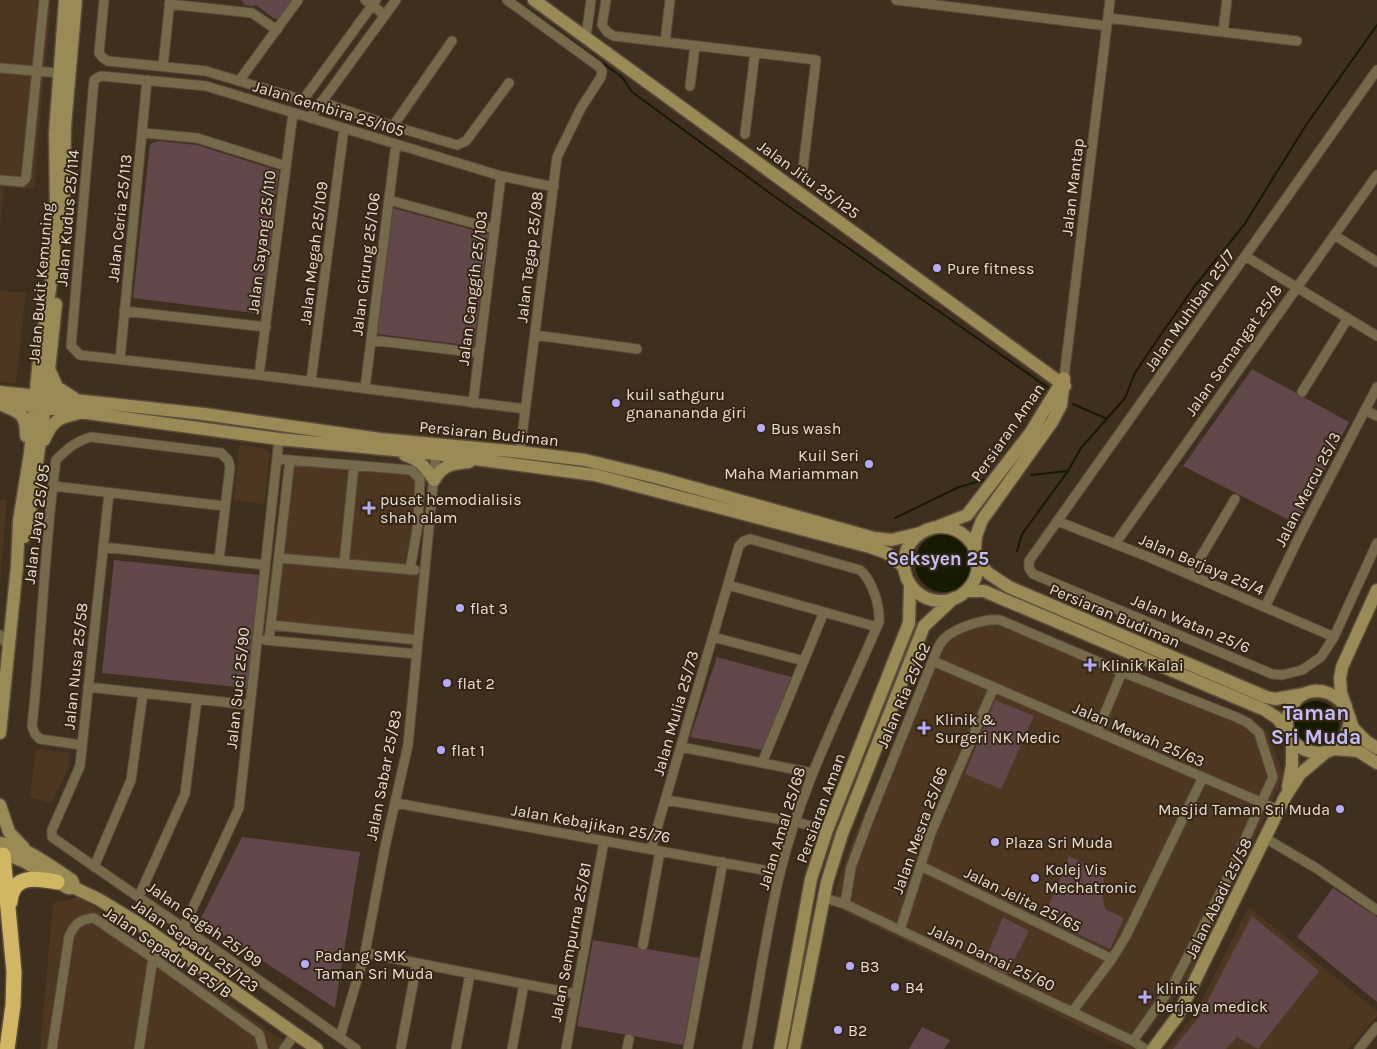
<svg xmlns="http://www.w3.org/2000/svg" width="1377" height="1049" font-family="Karla,sans-serif">
<rect width="100%" height="100%" fill="#3f2f1e"/>
<path fill="#4d3721" d="M0,0H51L34,189L4,187L0,226Z
M0,290L26,293L16,383L0,382Z
M239,445L263,448L270,454L264,504L234,500Z
M292,463L410,473L417,479L415,524L407,572L421,574L416,637L274,623Z
M0,499L7,500L0,583Z
M993,613L1253,719L1267,732L1284,775L1190,978L1134,1049H1126L831,905L850,847L940,635Z
M36,749L70,753L69,768L51,803L30,797Z
M80,897L295,1049H40L53,903Z
M1249,907L1377,1011V1016L1348,1049H1167L1195,1014Z"/>
<path fill="#62474a" d="M241,0H293L278,19H275L256,5C249,7 245,6 241,0Z
M158,141L197,145L279,171L262,314L133,298L150,144Z
M393,208L488,234L474,346L377,334Z
M1252,369L1349,422L1297,524L1183,466Z
M114,560L259,575L247,688L102,673Z
M717,657L791,677L763,750L690,737Z
M995,700L1034,716L1001,789L965,774Z
M242,837L360,852L335,1008L200,920Z
M1069,856L1105,874L1102,893L1105,909L1124,918L1110,949L1044,918Z
M1333,888L1377,917V1002L1297,937Z
M1252,916L1319,971L1258,1049L1237,1037L1226,1049H1173L1199,1017Z
M1003,917L1029,931L1006,976L983,965Z
M593,940L700,958L683,1045L577,1026Z
M922,1027L950,1040L944,1049H909Z"/>
<path fill="#151a00" d="M915 563a29 29 0 1 1 58 0a29 29 0 1 1-58 0Z
M1293 724a23 23 0 1 1 46 0a23 23 0 1 1-46 0Z"/>
<g fill="none" stroke-linecap="round" stroke-linejoin="round">
<path stroke="#151a00" stroke-width="2" d="M515,0L622,77L632,92L771,194L1050,389
M1073,404L1107,419
M1031,475L1068,471
M895,518L959,487L984,480
M1017,551L1022,534L1068,471L1081,448L1125,398L1135,373L1155,343L1194,287L1244,225L1306,125L1377,25"/>
<g stroke="#5a4b3b" stroke-width="11">
<path id="street" d="M104,0L99,53L103,58L108,61L206,71L303,100L376,0
M365,0L385,15
M507,0L598,66L602,71L601,77L581,108L557,157L520,452
M606,0L602,25L607,32L614,36L816,60L803,168
M896,0L1107,26
M169,4L252,13L277,30
M1108,18L1297,41
M1223,32L1227,0
M586,37L591,0
M665,42L670,0
M163,66L170,0
M0,68L59,73
M1377,70L1029,561V568L1033,574L1272,674L1282,675L1302,670L1321,657L1334,637L1377,543
M239,81L298,0
M690,86L695,46
M321,102L393,126L457,145L466,141L509,83
M310,118L396,0
M393,126L452,41
M143,133L197,138L286,166
M745,134L755,53
M0,180L22,182L26,178L44,0
M389,200L494,229
M1334,235L1377,262
M1245,256L1377,336
M124,311L266,327
M535,335L637,349
M371,340L479,353
M120,359L147,80
M259,375L293,113
M1064,378L1110,0
M311,381L344,128
M365,388L396,144
M1302,392L1348,318
M473,403L501,176
M525,409L259,375L80,355L71,346L94,80L101,76L206,86L501,176L554,187
M1365,410L1377,416
M277,459L411,470L420,479L418,524L410,570
M53,486L224,506
M109,493L80,766L52,830V837C153,908 256,976 356,1049
M1057,521L1151,558L1334,637
M1115,544L1377,175
M103,547L265,565
M279,558L415,570
M344,564L354,465
M1190,575L1235,499
M728,585L877,627
M1265,607L1301,533L1377,387
M271,625L418,640
M0,635L8,646
M713,637L804,661
M265,640L417,654
M269,640L290,460
M933,661L1279,810
M88,687L250,705
M1097,732L1122,672
M81,745L40,739L35,734L32,726C42,637 44,548 56,460C67,449 76,441 91,437L221,453L228,460L230,467L219,559
M681,747L813,773
M762,763L824,612
M666,800L796,822L827,830
M396,803L780,873
M1265,838L1316,868L1377,910
M651,849L739,546L744,541L750,539L860,570C872,580 880,605 879,622C844,704 801,786 780,873C766,931 758,991 747,1049
M921,866L1112,959
M94,867L131,780L143,693
M139,896L185,794L197,699
M824,898L845,904L1133,1041L1145,1049
M845,904L851,867L870,816L937,650C939,646 941,642 944,639C954,628 985,618 1000,620L1122,672L1236,717L1248,723L1259,733L1273,777L1224,886L1174,983L1133,1041
M183,929L239,808L279,439
M900,930L931,833L994,687
M643,945L660,851
M365,953L576,994
M1072,1012L1112,959L1126,936L1203,777
M340,1037L365,953L385,847L408,745L436,454
M401,1047L417,963
M52,1049L69,937C74,924 80,919 94,918L153,958L259,1034L263,1049
M139,1049L153,958L162,940
M284,1049L295,1034
M456,1049L470,974
M512,1049L524,984
M566,1049L604,841
M627,1049L629,1039
M688,1049L723,862
M1359,1049L1377,1027"/>
</g>
<g stroke="#5a4b3b" stroke-width="15">
<path id="secondary" d="M534,0L1065,386
M63,227L65,126L76,0
M49,369L57,387L74,398
M0,392L204,414L380,439L520,452L585,460L659,478L874,538L891,540L920,533
M0,404L35,406L279,439L436,454L595,475L870,547L887,553L904,567
M4,406C22,413 26,416 26,436
M44,440C52,422 57,418 76,414
M405,455C419,459 426,468 434,480C443,464 452,464 469,462
M939,526L967,515L1031,432L1064,378
M904 564a37 37 0 1 1 74 0a37 37 0 1 1-74 0Z
M24,537L29,518L45,407L56,304
M975,548L976,536L982,520L1052,422L1061,405L1064,380
M978,561L988,573L1009,587L1266,697L1275,699L1304,694
M1377,590L1342,667L1340,678L1341,693L1353,728L1367,742L1377,748
M966,591H984L1265,710L1277,718L1288,731
M1346,706C1335,695 1324,688 1309,692C1300,694 1293,702 1290,710C1271,753 1346,776 1350,718
M0,733L17,566L19,521L30,453L38,368L53,269L56,206L55,133L65,0
M1335,749L1358,751L1377,763
M1288,787L1292,765V740
M0,805L9,832L24,848
M0,843C26,846 50,866 72,880L75,888
M0,855L13,857L25,862L57,882L68,888H75L98,899L136,922L317,1049
M780,1049L811,879L827,830L909,623L910,584
M794,1049L827,882L842,834L924,626L954,598
M1153,1049L1177,1017L1285,797L1300,774L1325,753"/>
</g>
<g stroke="#5a4b3b" stroke-width="18">
<path id="highway" d="M3,855L14,972L13,1005L7,1049
M10,902C12,874 36,878 57,882"/>
</g>
<use href="#street" stroke="#756b4b" stroke-width="9"/>
<use href="#secondary" stroke="#9a8a56" stroke-width="12"/>
<use href="#highway" stroke="#d1b764" stroke-width="15"/>
</g>
<g fill="#b4acf9" stroke="#352514" stroke-width="2">
<circle cx="937" cy="268" r="5"/>
<circle cx="616" cy="403" r="5"/>
<circle cx="761" cy="428" r="5"/>
<circle cx="869" cy="464" r="5"/>
<path d="M366.5 500.5h5v5h5v5h-5v5h-5v-5h-5v-5h5z"/>
<circle cx="460" cy="608" r="5"/>
<path d="M1087.5 657.5h5v5h5v5h-5v5h-5v-5h-5v-5h5z"/>
<circle cx="447" cy="683" r="5"/>
<path d="M921.5 720.5h5v5h5v5h-5v5h-5v-5h-5v-5h5z"/>
<circle cx="441" cy="750" r="5"/>
<circle cx="1340" cy="809" r="5"/>
<circle cx="995" cy="842" r="5"/>
<circle cx="1035" cy="878" r="5"/>
<circle cx="305" cy="964" r="5"/>
<circle cx="850" cy="966" r="5"/>
<circle cx="895" cy="987" r="5"/>
<path d="M1142.5 989.5h5v5h5v5h-5v5h-5v-5h-5v-5h5z"/>
<circle cx="838" cy="1030" r="5"/>
</g>
<g text-anchor="middle" stroke-width="4" stroke-linejoin="round" paint-order="stroke">
<g font-size="16" fill="#e9ded4" stroke="#352514">
<text transform="translate(329 108) rotate(17)" y="6">Jalan Gembira 25/105</text>
<text transform="translate(809 179) rotate(36)" y="6">Jalan Jitu 25/125</text>
<text transform="translate(1072 187) rotate(-83)" y="6">Jalan Mantap</text>
<text transform="translate(67 218) rotate(-85)" y="6">Jalan Kudus 25/114</text>
<text transform="translate(119 218) rotate(-84)" y="6">Jalan Ceria 25/113</text>
<text transform="translate(261 242) rotate(-83)" y="6">Jalan Sayang 25/110</text>
<text transform="translate(313 253) rotate(-83)" y="6">Jalan Megah 25/109</text>
<text transform="translate(529 257) rotate(-83)" y="6">Jalan Tegap 25/98</text>
<text transform="translate(365 264) rotate(-83)" y="6">Jalan Girung 25/106</text>
<text transform="translate(40 283) rotate(-85)" y="6">Jalan Bukit Kemuning</text>
<text transform="translate(472 288) rotate(-83)" y="6">Jalan Canggih 25/103</text>
<text transform="translate(1189 310) rotate(-55)" y="6">Jalan Muhibah 25/7</text>
<text transform="translate(1233 350) rotate(-55)" y="6">Jalan Semangat 25/8</text>
<text transform="translate(1007 432) rotate(-55)" y="6">Persiaran Aman</text>
<text transform="translate(489 433) rotate(6)" y="6">Persiaran Budiman</text>
<text transform="translate(1307 489) rotate(-63)" y="6">Jalan Mercu 25/3</text>
<text transform="translate(36 524) rotate(-83)" y="6">Jalan Jaya 25/95</text>
<text transform="translate(1202 564) rotate(23)" y="6">Jalan Berjaya 25/4</text>
<text transform="translate(1115 615) rotate(23)" y="6">Persiaran Budiman</text>
<text transform="translate(1191 623) rotate(23)" y="6">Jalan Watan 25/6</text>
<text transform="translate(75 666) rotate(-84)" y="6">Jalan Nusa 25/58</text>
<text transform="translate(237 688) rotate(-84)" y="6">Jalan Suci 25/90</text>
<text transform="translate(903 695) rotate(-67)" y="6">Jalan Ria 25/62</text>
<text transform="translate(675 713) rotate(-74)" y="6">Jalan Mulia 25/73</text>
<text transform="translate(1139 734) rotate(23)" y="6">Jalan Mewah 25/63</text>
<text transform="translate(383 775) rotate(-79)" y="6">Jalan Sabar 25/83</text>
<text transform="translate(820 808) rotate(-70)" y="6">Persiaran Aman</text>
<text transform="translate(591 823) rotate(10)" y="6">Jalan Kebajikan 25/76</text>
<text transform="translate(781 828) rotate(-73)" y="6">Jalan Amal 25/68</text>
<text transform="translate(919 830) rotate(-70)" y="6">Jalan Mesra 25/66</text>
<text transform="translate(1218 898) rotate(-64)" y="6">Jalan Abadi 25/58</text>
<text transform="translate(1023 899) rotate(26)" y="6">Jalan Jelita 25/65</text>
<text transform="translate(205 924) rotate(35)" y="6">Jalan Gagah 25/99</text>
<text transform="translate(570 942) rotate(-79)" y="6">Jalan Sempurna 25/81</text>
<text transform="translate(196 945) rotate(35)" y="6">Jalan Sepadu 25/123</text>
<text transform="translate(168 952) rotate(34)" y="6">Jalan Sepadu B 25/B</text>
<text transform="translate(992 957) rotate(25)" y="6">Jalan Damai 25/60</text>
</g>
<g font-size="16" fill="#e9ded4" stroke="#352514" text-anchor="start">
<text x="947" y="274">Pure fitness</text>
<text x="626" y="400">kuil sathguru<tspan x="626" dy="18">gnanananda giri</tspan></text>
<text x="771" y="434">Bus wash</text>
<text x="859" y="461" text-anchor="end">Kuil Seri<tspan x="859" dy="18">Maha Mariamman</tspan></text>
<text x="380" y="505">pusat hemodialisis<tspan x="380" dy="18">shah alam</tspan></text>
<text x="470" y="614">flat 3</text>
<text x="1101" y="671">Klinik Kalai</text>
<text x="457" y="689">flat 2</text>
<text x="935" y="725">Klinik &amp;<tspan x="935" dy="18">Surgeri NK Medic</tspan></text>
<text x="451" y="756">flat 1</text>
<text x="1330" y="815" text-anchor="end">Masjid Taman Sri Muda</text>
<text x="1005" y="848">Plaza Sri Muda</text>
<text x="1045" y="875">Kolej Vis<tspan x="1045" dy="18">Mechatronic</tspan></text>
<text x="315" y="961">Padang SMK<tspan x="315" dy="18">Taman Sri Muda</tspan></text>
<text x="860" y="972">B3</text>
<text x="905" y="993">B4</text>
<text x="1156" y="994">klinik<tspan x="1156" dy="18">berjaya medick</tspan></text>
<text x="848" y="1036">B2</text>
</g>
<g font-size="19" font-weight="bold" fill="#c1bdf6" stroke="#352514">
<text x="938" y="565">Seksyen 25</text>
</g>
<g font-size="21" font-weight="bold" fill="#c1bdf6" stroke="#352514">
<text x="1316" y="720">Taman<tspan x="1316" dy="24">Sri Muda</tspan></text>
</g>
</g>
</svg>
